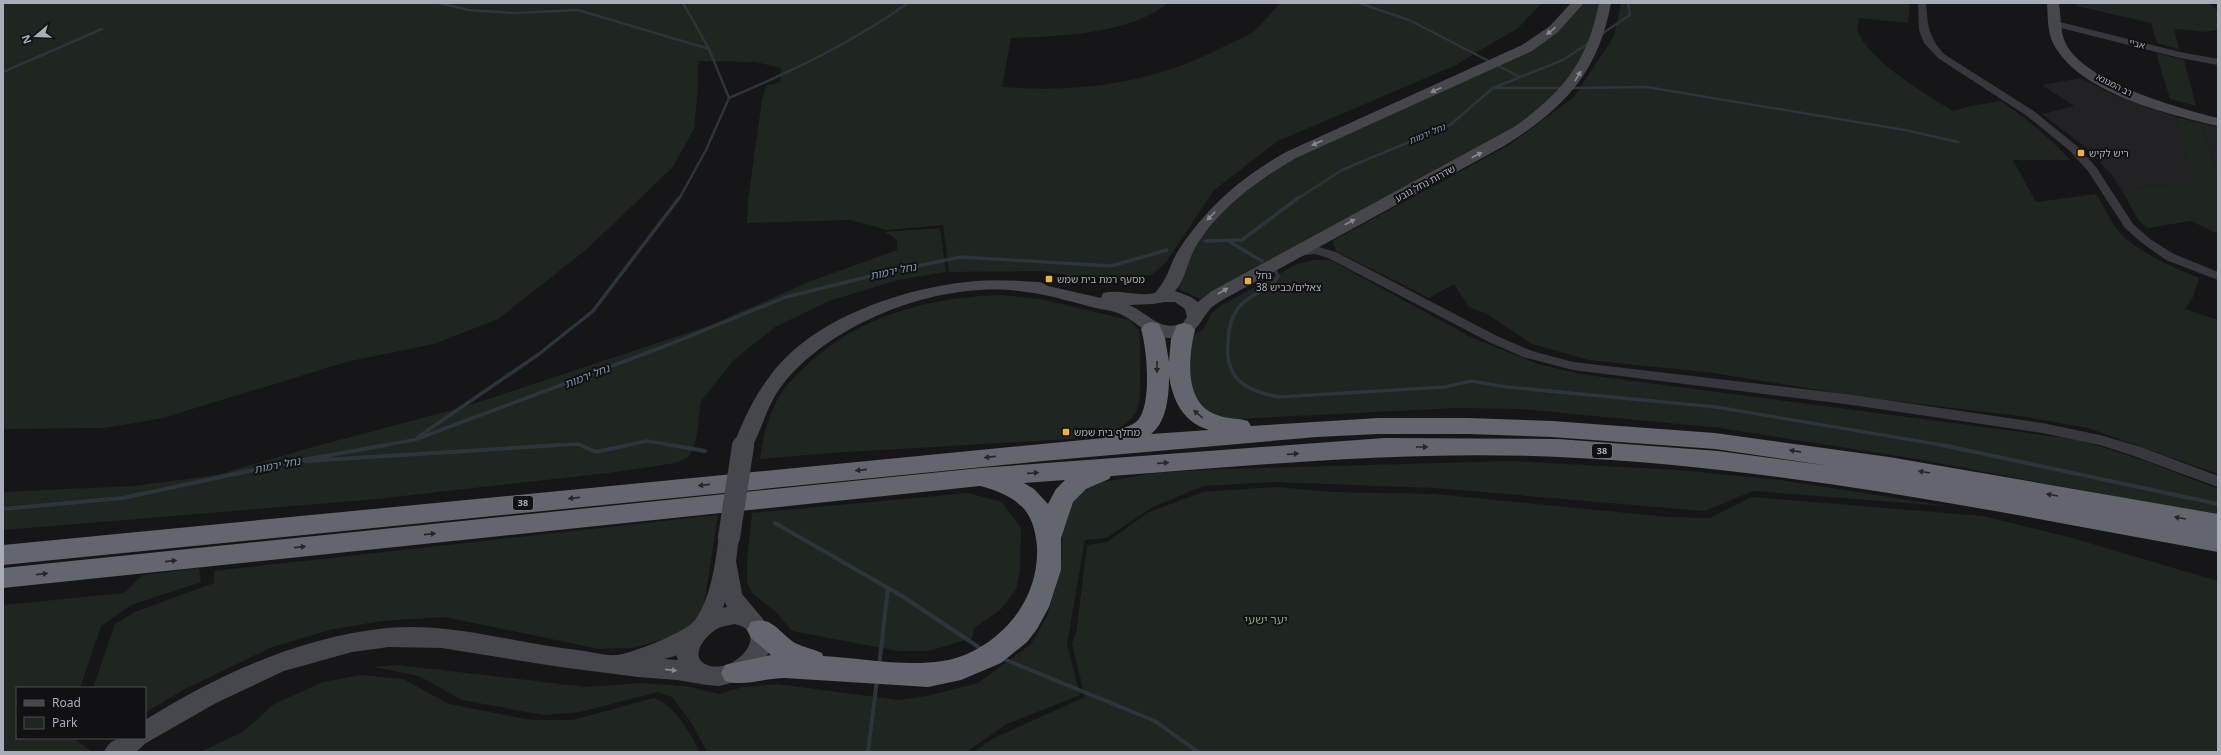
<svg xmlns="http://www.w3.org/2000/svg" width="2221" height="755" font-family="'Noto Sans','Noto Sans Hebrew',sans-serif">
<rect width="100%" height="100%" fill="#161618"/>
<path fill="#222225" d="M2080,78L2114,95L2176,117L2195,180L2122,191L2114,178L2088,149L2042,114L2074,106L2042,85Z
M2201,123L2218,127V177Z"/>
<path fill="#1e261f" d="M3,3H1168C1129,35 1059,36 1011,38L1002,87C1079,93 1154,83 1223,47C1232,42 1244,38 1253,32C1263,24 1271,12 1280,3H1542L1518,28L1454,66L1278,141L1214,190L1167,261L1152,275L1084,278L1043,271L949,272L943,225L887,230L850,220L747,223L748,200L762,100L766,86L780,82L781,68L755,62L698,61V90L694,129L673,167L587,249L498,319L434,344L346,362L163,418L105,428L3,429Z
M1583,3H1601C1593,31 1584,59 1566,83C1537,124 1459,158 1415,182C1343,220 1271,257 1203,300L1174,287L1194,243L1230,201L1293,157L1529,51Z
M1621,3H1910L1908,23L1859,18C1859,21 1857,26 1858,30C1866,60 1928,95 1953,111L1971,106L2001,101C2026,118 2049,137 2070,160H2013L2036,202L2096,194C2103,205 2109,218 2117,229C2133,250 2174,268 2199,278L2193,297L2185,309L2218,320V474L2088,428L2027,417L1862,397L1713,373L1589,360L1532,344L1487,314L1469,307L1454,284L1429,298L1336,251L1332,242L1336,239L1509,145L1574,97L1614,36Z
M2077,3H2209L2218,11V30L2204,32L2174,29L2179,49L2157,43L2151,23L2077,6Z
M2156,53L2184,60L2196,106L2170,99Z
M2176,117L2201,123L2218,177V234L2191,221L2147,228L2138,219L2122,191L2194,180Z
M940,228L946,272L898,280L829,301L775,327L734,360L701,401L696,440L692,451L687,458L676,463L608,473L367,500L3,530V492L133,486L217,475L309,448L464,407L711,325L808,282L897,250V240L885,232Z
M1314,260H1330L1471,337L1538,364L1580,374L2081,440L2148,462L2218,489V516L1917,459L1720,428L1522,409L1456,408L1236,419L1218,416L1194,406L1185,358L1194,335L1204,329L1211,314L1220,306L1297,264Z
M1002,295L1041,299L1129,320L1139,330C1141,345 1140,361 1140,376C1140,386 1141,400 1137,410C1126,434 1092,436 1070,439L830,453L760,459C763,437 768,415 780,395C785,386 794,378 802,370C855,316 929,297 1002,295Z
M1511,461L1679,470L1780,480L1947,506L1753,491L1705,511L1434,488L1274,482L1203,486L1153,507L1106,538L1085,540L1067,644L1080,695L1005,725L967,752H707L691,722L672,697L658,692L580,712L544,715L462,700L419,676L374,667L398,665L586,687L641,683L686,686L719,694L743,687L777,684L898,700L927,696L978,683L1031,644L1047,616L1061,568L1063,517L1070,498L1102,482L1155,473L1223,469Z
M1276,487L1334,492L1436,494L1668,517L1710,518L1751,497L1959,514L1983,516L2072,538L2218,581V752H974L994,738L1085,697L1072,644L1076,633L1087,545L1107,542L1149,512L1203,492Z
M968,493L1002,502L1021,528L1020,571L1016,590L1000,610L974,628L972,638L928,651H897L792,631L777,613L753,594L747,583V560L752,513Z
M718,515L703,611L685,631L661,640L633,648L599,649L445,617L381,621L329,630L270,648L183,690L145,713V688H93L115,624L135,612L214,583V571Z
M199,568L201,582L131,605L101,626L80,688H17V738H73L93,752H3V605L124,593L143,575Z
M361,675L403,679L449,704L531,720H573L654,698C675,705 690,733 700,752H200L244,731L274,704L323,682Z"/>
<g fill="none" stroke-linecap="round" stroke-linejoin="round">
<path stroke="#2c353c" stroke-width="2.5" d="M439,3L469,10L513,13L578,10L709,49
M1359,3L1409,20L1520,77
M1600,35L1630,15L1628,3
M3,72L102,29
M1496,88H1563
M1572,88L1647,87L1905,130L1958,142
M729,98C792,71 852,43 908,3
M679,199L706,150L729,98L709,49L683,3
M1297,199L1342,170L1450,125L1493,88L1563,60L1590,42"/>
<path stroke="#2c353c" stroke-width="3.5" d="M1205,241L1242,240L1298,198
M1230,242L1262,261
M1276,272L1278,276L1275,281C1264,291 1248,296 1238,308C1231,318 1228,331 1228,343C1225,380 1246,391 1279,397L1445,387L1471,381L1507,387L1716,407L1948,446
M418,437L539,354L593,311L679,198
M380,446L414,440L668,345L786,297L883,273L961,257L1111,266L1167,250
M544,446L578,444L583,446
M623,446L647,441L677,446"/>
<path stroke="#2c353c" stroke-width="4" d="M580,445L596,452L628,445
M671,445L705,451
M1942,445L2218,504
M306,461L560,445
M3,509L123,498L281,464L386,445
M775,523L902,596L983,650
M1001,658L1155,721L1198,752
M879,666L888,588
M868,752L877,680"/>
<path fill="#37383d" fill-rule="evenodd" d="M1918,3H1926C1928,26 1928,36 1944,54L2035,112L2078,147L2096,167L2133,224L2150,239L2174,254L2218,272V280L2166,260L2142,243L2125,228L2088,171L2070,151L2027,116L1938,58L1924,43L1919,30Z
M2056,21L2180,52L2218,59V65L2180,58L2053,26L2051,24Z
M1315,246L1336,252L1497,336L1532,351L1573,362L1845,394L2042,423L2100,435L2141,447L2218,476V487L2131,455L2100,445L2042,433L1845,404L1573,370L1523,357L1489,342L1328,258L1315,254L1297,256L1291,252L1297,248Z"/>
<path fill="#45474d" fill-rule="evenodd" d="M1571,3H1584L1558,32L1532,51L1296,158C1258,180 1216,210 1194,250C1187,263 1185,280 1175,291L1191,297L1198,302L1212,291L1514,127C1563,92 1587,63 1599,3H1611C1598,74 1563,109 1504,146L1224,299C1220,302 1215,304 1212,307C1200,319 1199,333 1180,337C1150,342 1143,325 1120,314C1114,311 1106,310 1100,309C1075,303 1051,295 1026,292C945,279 834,320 783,384C766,406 763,428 750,451L743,453L736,451L733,446C743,421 753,398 770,376C813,317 906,287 976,281C997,279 1019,281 1040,282L1048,286L1101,298L1103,293C1120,289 1137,297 1155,293C1170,276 1169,264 1180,248C1208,206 1242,177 1286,152L1522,45L1550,26ZM1165,302H1175L1185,309L1187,317L1183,323C1161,333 1148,313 1129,305L1153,304Z
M2047,3H2059C2061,16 2060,30 2065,42C2083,82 2178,108 2218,118V126C2168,114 2081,94 2054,45C2047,33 2048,16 2047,3Z
M729,529L736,531L739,537L736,561L742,594L763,619L772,637L769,652L760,667L748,677L735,682L719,686L707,685L677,680L638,677L560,667L442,648L389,647L352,652L284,671L216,703L146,743L136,752H104C112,734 128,738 145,738V720C219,674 300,637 387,628C451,622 514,643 577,650C589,651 604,656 617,655C630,654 687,632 695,620C711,598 715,564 719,537L722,531ZM725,602L727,607L723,608ZM734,624C771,631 738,672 710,666C688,660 702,639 714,631C720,626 727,626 734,624ZM676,655L678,660L664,659L675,656Z"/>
<path fill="#63666e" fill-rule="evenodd" d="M1152,322L1159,324L1165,338L1169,362L1171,339L1177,325L1184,323L1191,325L1195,330C1188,358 1184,404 1217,415C1227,419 1238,418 1248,421L1251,426L1378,418H1468L1552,421L1715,433L1889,457L2218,514V552C2000,512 1781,467 1559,457C1409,450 1260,465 1111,476L1109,479L1086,489L1073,502L1061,538V570L1049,607L1037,629L1027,642L1001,663L961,680L928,687L785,678C766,678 742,687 725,681L721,673L725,665L771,655L751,638L747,630L751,622C772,615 779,633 795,643C803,647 813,649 822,653L823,656C866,658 927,672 967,654C1010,635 1039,594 1037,547C1036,534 1033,520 1025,510C1014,497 996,490 980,486L3,588V568L980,468L1384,438L1558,439L1718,451L1830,466L1715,449L1552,437L1468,434H1378L1317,437L1043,461L3,565V545L1104,438L1107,432C1116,429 1131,428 1138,420C1152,404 1147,348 1141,329L1145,324ZM1169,376C1173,401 1183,422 1209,430L1151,434C1167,422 1169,395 1169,376ZM1065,480L1056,489L1048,504L1034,489L1024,483Z"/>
<path stroke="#45474d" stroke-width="22" d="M729,537L743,446"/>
</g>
<defs><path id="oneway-solid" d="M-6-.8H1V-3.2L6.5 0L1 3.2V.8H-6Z"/></defs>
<g fill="#858993">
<use href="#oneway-solid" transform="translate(1551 31) rotate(141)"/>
<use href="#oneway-solid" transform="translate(1578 76) rotate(-59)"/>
<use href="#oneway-solid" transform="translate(1436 90) rotate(156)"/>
<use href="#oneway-solid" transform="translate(1317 143) rotate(156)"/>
<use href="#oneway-solid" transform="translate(1477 155) rotate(-28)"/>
<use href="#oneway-solid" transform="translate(1211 216) rotate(134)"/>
<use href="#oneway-solid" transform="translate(1350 222) rotate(-28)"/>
<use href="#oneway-solid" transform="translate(1223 291) rotate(-30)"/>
<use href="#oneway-solid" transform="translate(671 670) rotate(6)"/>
</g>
<g fill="#26262a">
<use href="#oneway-solid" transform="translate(1157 367) rotate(90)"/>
<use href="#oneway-solid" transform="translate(1198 414) rotate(-140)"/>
<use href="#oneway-solid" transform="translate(1422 447)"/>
<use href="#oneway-solid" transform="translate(1795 451) rotate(-172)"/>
<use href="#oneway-solid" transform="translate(1293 454) rotate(-4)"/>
<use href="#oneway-solid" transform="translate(990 457) rotate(174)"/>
<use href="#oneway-solid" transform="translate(1163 463) rotate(-4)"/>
<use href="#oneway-solid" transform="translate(861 470) rotate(174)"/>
<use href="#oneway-solid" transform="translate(1924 472) rotate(-170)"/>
<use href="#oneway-solid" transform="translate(1033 473) rotate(-4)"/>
<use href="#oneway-solid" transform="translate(704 485) rotate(174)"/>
<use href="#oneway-solid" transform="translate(2052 495) rotate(-170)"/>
<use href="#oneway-solid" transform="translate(574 498) rotate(174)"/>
<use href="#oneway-solid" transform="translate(2180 518) rotate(-170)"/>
<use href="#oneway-solid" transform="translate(430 534) rotate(-6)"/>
<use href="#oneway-solid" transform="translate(300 547) rotate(-6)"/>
<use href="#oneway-solid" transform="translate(171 561) rotate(-6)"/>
<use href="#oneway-solid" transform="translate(42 574) rotate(-6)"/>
</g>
<g fill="#f2b134" stroke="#111113" stroke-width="1.5">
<rect x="2077" y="149" width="8" height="8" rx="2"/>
<rect x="1045" y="275" width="8" height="8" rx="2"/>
<rect x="1244" y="277" width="8" height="8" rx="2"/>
<rect x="1062" y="428" width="8" height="8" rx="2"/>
</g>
<g text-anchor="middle" stroke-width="4" stroke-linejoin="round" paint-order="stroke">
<g font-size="9" fill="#a8adb8" stroke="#111113">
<text transform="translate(2137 44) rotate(14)" y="3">אביי</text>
<text transform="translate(2114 85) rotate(27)" y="3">רב המנונא</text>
</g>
<g font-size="9" font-style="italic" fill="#7f9bb3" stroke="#111113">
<text transform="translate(1427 134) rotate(-23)" y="3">נחל ירמות</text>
</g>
<g fill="#111113" stroke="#7b7e86" stroke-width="1">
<rect x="1592" y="444" width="20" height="14" rx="3"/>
<rect x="513" y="496" width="20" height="14" rx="3"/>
</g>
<g font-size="9" font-weight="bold" fill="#a8adb8">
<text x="1602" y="454">38</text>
<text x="523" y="506">38</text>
</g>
<g font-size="10" fill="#a8adb8" stroke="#111113" text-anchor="start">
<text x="2089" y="157">ריש לקיש</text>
<text x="1256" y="279">נחל<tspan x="1256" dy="12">צאלים/כביש 38</tspan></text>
<text x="1057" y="283">מסעף רמת בית שמש</text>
<text x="1074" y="436">מחלף בית שמש</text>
</g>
<g font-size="10" fill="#a8adb8" stroke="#111113">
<text transform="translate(1425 183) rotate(-28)" y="4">שדרות נחל נובע</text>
</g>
<g font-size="11" font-style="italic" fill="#7f9bb3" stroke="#111113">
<text transform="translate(893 271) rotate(-12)" y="4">נחל ירמות</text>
<text transform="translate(587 376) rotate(-21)" y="4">נחל ירמות</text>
<text transform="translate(277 465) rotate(-11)" y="4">נחל ירמות</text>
</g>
<g font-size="12" fill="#7fa381" stroke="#111113">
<text x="1266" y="624">יער ישעי</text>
</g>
</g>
<rect width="2221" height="755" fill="none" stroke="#a8adb8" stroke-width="8"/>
<rect x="16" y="687" width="130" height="52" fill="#111113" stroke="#4d4f55"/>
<rect x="24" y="700" width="20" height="6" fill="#45474d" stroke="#4d4f55"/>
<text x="52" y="707" font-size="12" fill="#a8adb8">Road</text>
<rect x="24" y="717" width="20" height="12" fill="#1e261f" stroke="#4d4f55"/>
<text x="52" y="727" font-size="12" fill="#a8adb8">Park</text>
<g transform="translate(36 36) rotate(251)" stroke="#111113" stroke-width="3" paint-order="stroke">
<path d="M0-3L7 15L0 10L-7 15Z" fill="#a8adb8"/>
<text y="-6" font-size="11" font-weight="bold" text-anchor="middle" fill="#a8adb8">N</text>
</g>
</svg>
